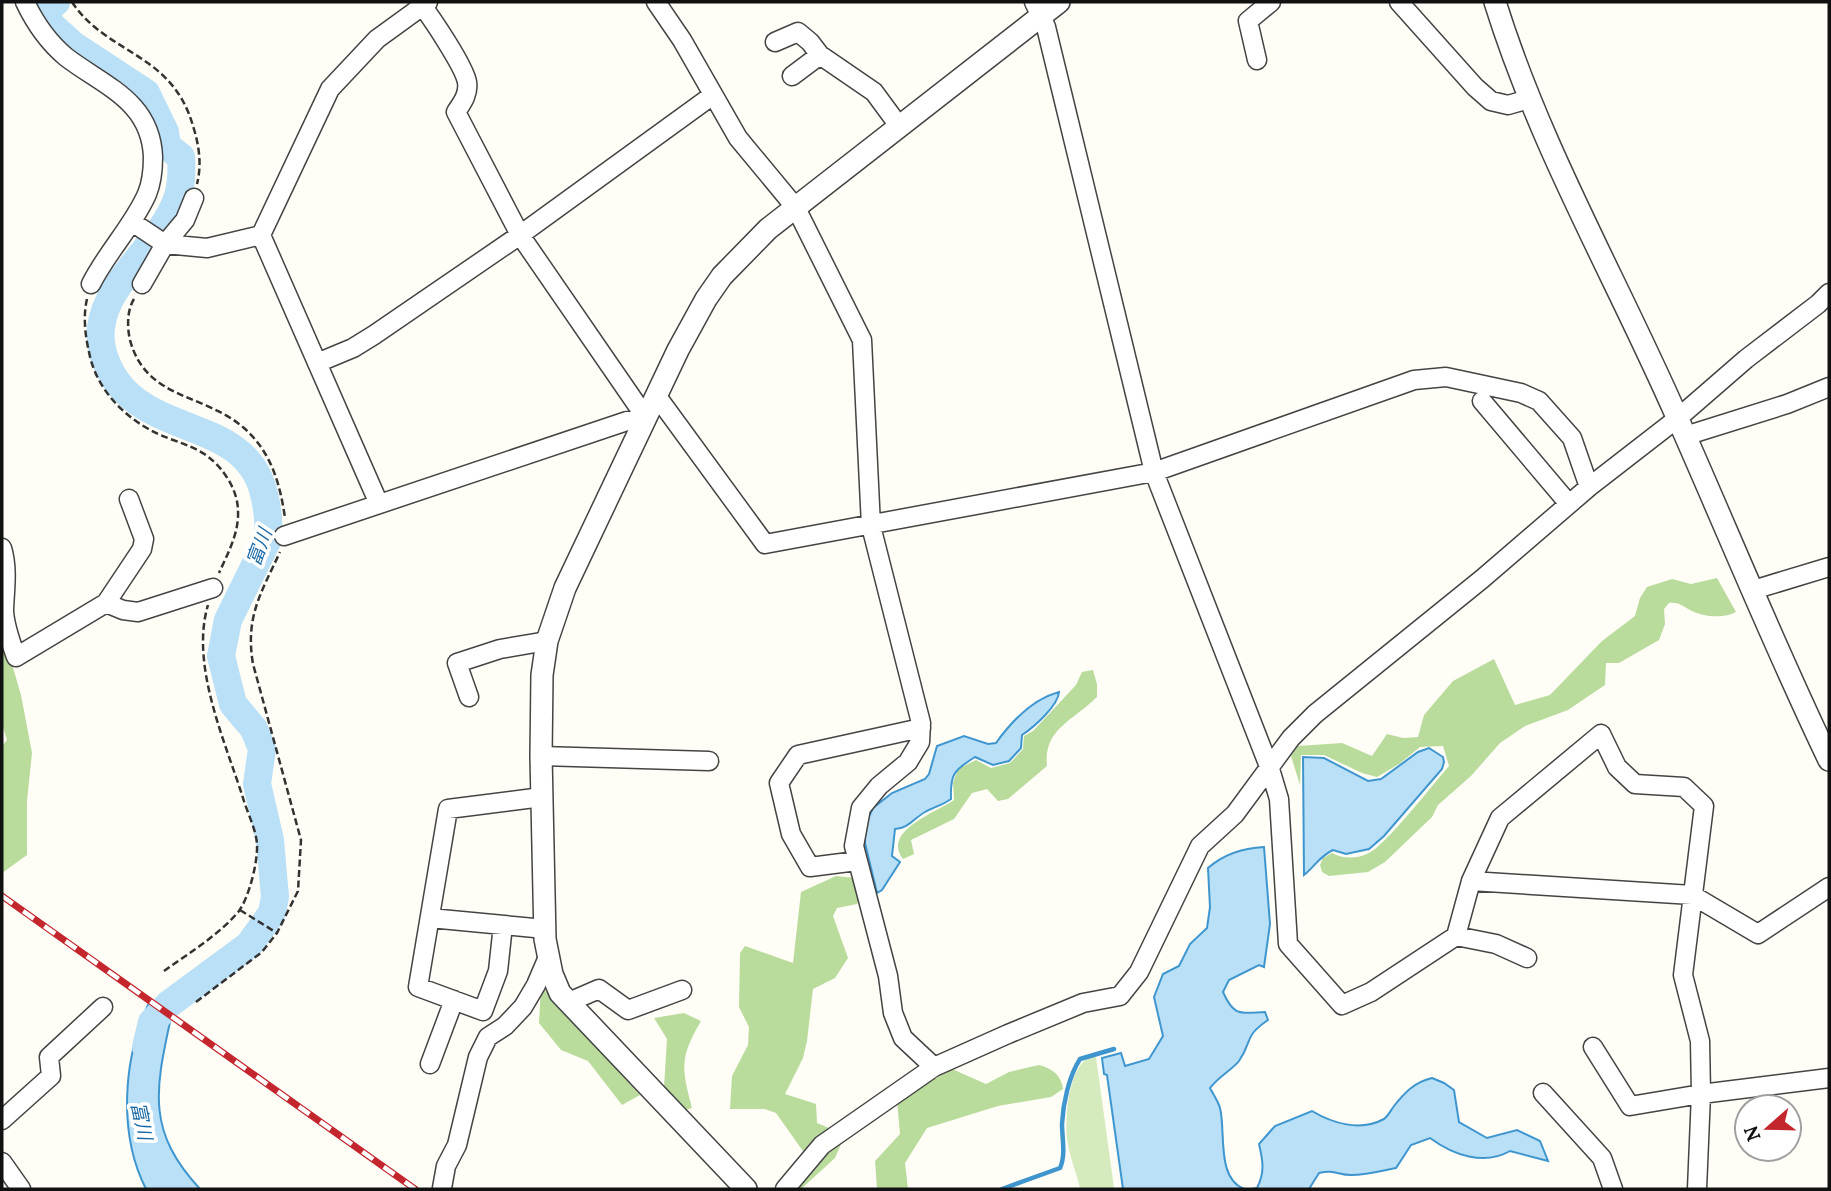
<svg xmlns="http://www.w3.org/2000/svg" width="1831" height="1191" font-family="Lora,'Noto Sans JP',serif">
<rect width="100%" height="100%" fill="#fffdf5"/>
<path fill="#d5ebbd" d="M1090,1057H1096L1114,1188H1080C1076,1172 1069,1155 1067,1139C1065,1117 1068,1067 1090,1057Z"/>
<path fill="#b9dc9c" d="M1717,578L1736,612C1724,619 1703,617 1690,610C1682,606 1679,602 1669,603L1664,609L1665,624L1659,640L1619,663H1606L1605,685L1568,710L1525,726L1500,743L1471,776L1438,805L1432,817L1385,862L1368,872L1329,876L1322,872L1320,865L1323,858L1332,853C1343,859 1357,859 1369,853C1385,846 1434,783 1449,766L1443,746L1420,747L1399,764L1377,777L1362,773L1324,755H1301L1300,785L1291,756L1298,746L1342,743L1372,756L1387,734L1403,738L1418,737L1424,715L1453,681L1494,659L1515,705L1550,695L1602,641L1635,616L1640,598L1647,587L1672,579L1691,584Z
M2,630L21,695L32,753L27,801V855L2,873V746L7,740L2,724Z
M1093,670L1097,684V697C1073,721 1043,729 1047,766L1008,799L998,801L987,789L972,793L954,819L911,840L914,854L903,859C881,831 937,812 954,800L953,783L958,769L976,760L991,768L1010,763L1023,749L1024,736L1033,731L1076,685L1082,672Z
M836,876L855,878L861,895L857,904L837,908L833,916L848,958L835,978L813,989L807,1041L803,1058L785,1094L816,1104L817,1123L829,1128L818,1136L805,1154L776,1113L765,1109H730L732,1076L748,1045L749,1027L739,1007L740,953L745,946L793,963L801,892Z
M541,986L640,1095L622,1105L588,1061L561,1050L539,1023Z
M684,1013L701,1021C680,1057 681,1067 692,1108L685,1110L672,1102L664,1087L667,1039L654,1018Z
M1039,1065C1053,1069 1061,1075 1063,1089L1051,1097L998,1106L927,1128L905,1163L908,1189H877L875,1161L900,1134L897,1100L952,1069L986,1084L1009,1072Z
M842,1142L835,1158L801,1189H792L821,1155Z"/>
<path fill="#b9e0f7" stroke="#3f96cf" stroke-width="2" d="M1059,692C1058,706 1034,727 1022,735L1021,748L1009,761L993,765L975,757C954,770 950,774 951,799C943,805 934,807 925,812C913,819 909,828 895,829L892,856L900,862L882,890L877,893L865,843V825L873,808L892,793L925,779L929,774L937,746L964,736L988,744L996,743C1011,722 1033,699 1059,692Z
M1429,748L1443,757L1444,762L1442,769L1384,836L1369,849L1346,854L1333,850C1320,856 1315,866 1304,875L1303,757L1324,758L1368,781L1381,779L1418,752Z
M1264,847L1270,924L1264,967L1259,965L1229,980L1223,992C1234,1017 1240,1013 1265,1012L1268,1020C1243,1037 1253,1041 1239,1061C1233,1069 1218,1077 1210,1088C1213,1094 1218,1101 1220,1108C1226,1131 1216,1178 1244,1189H1123L1107,1075L1104,1074L1102,1058L1121,1053L1125,1066L1149,1059L1163,1036L1154,997L1163,974L1179,966L1190,944L1207,928L1210,907L1208,868C1224,854 1243,848 1264,847Z
M148,1005L170,1022C155,1091 147,1132 200,1189H146C118,1134 123,1060 148,1005Z
M1432,1078L1444,1083L1454,1090L1459,1122L1487,1138L1517,1130L1540,1141L1548,1161L1510,1151C1484,1166 1453,1155 1430,1138L1411,1145L1396,1168C1381,1171 1367,1175 1351,1175C1338,1175 1334,1169 1319,1173L1309,1189H1252L1257,1188C1265,1172 1263,1161 1259,1144L1275,1126L1312,1111C1332,1123 1360,1132 1384,1119C1388,1116 1391,1110 1394,1106C1405,1092 1415,1082 1432,1078Z"/>
<g fill="none" stroke-linecap="round" stroke-linejoin="round">
<path stroke="#3f96cf" stroke-width="4.5" d="M1002,1189L1060,1168C1066,1155 1062,1138 1062,1124C1063,1103 1069,1076 1080,1059L1114,1049"/>
<path stroke="#b9e0f7" stroke-width="28" d="M56,2L44,12L52,26L73,45L146,93L165,132L167,146L181,157C182,172 182,185 177,199C159,251 86,293 103,353C129,443 245,410 264,494C268,510 270,524 267,541L228,620L221,656L233,704L254,729L262,749L257,784L270,840L275,897L272,913L249,945L169,1004L152,1022L146,1047"/>
<g stroke="#444" stroke-width="21">
<path id="minor" d="M25,2C35,23 48,42 66,57C104,86 151,101 153,157C153,169 152,182 147,194C133,226 107,252 91,284
M656,2L682,40L738,138L796,208L862,340L871,526L921,723L920,742L908,762L879,786L861,808L854,846L888,976L893,1013L903,1038L934,1067
M1034,2L1046,27L1154,472L1270,769L1279,799L1288,944L1342,1005L1371,992L1456,936L1471,881L1500,818L1601,734L1617,767L1635,784L1684,787L1704,806L1683,975L1700,1041L1701,1094L1697,1189
M1399,2L1475,87L1491,101L1508,105L1529,99
M775,42L798,32L810,42L820,55L874,92L899,126
M1257,60L1248,21L1271,2
M792,76L820,55
M132,222L165,244L207,248L261,235
M142,284L165,244L185,220L194,198
M317,363L353,348L374,335L520,235L713,95
M656,395L765,544L1154,472L1414,380L1446,377L1521,393L1539,401L1572,438L1589,487
M1482,401L1569,504
M1685,436L1787,404L1829,387
M379,504L261,235L330,89L377,39L428,2
M284,536L627,421L646,418L520,235L456,112C462,103 469,94 467,82C464,66 430,15 419,2
M2,548C8,568 5,588 4,609C4,625 11,642 16,657L106,603L142,549L144,539L129,499
M1753,590L1829,567
M106,603L123,610L138,612L213,588
M469,697L457,663L500,649L547,641
M541,756L709,761
M857,861L810,867L791,834L779,783L798,755L921,728
M1471,881L1692,895L1758,934L1829,887
M430,918L545,929
M503,925L498,971L483,1011L418,987L448,809L542,797
M1456,936L1496,944L1527,958
M569,1002L599,989L628,1010L682,990
M1593,1047L1630,1106L1701,1094L1829,1078
M430,1064L454,1000
M1543,1093L1602,1158L1613,1189
M2,1120L51,1076L49,1057L103,1007
M2,1162L21,1189
M442,1188L446,1166L457,1145L478,1057L488,1037L505,1026L523,1007L536,985L548,957
M785,1189L822,1145L934,1067L1008,1034L1083,1003L1120,996L1139,972L1200,846L1235,814L1291,738L1315,714L1482,579L1589,487L1678,418L1746,359L1818,304L1829,293"/>
</g>
<g stroke="#444" stroke-width="24">
<path id="tertiary" d="M1495,2C1540,147 1616,278 1677,417C1728,532 1775,648 1829,760
M746,1189L560,993L552,974L545,939L541,756L542,675L547,641L565,588L678,350L706,299L722,276L768,229L1059,2"/>
</g>
<path stroke="#333" stroke-width="2.5" stroke-dasharray="7 3.5" stroke-linecap="butt" d="M72,2C107,55 172,52 193,126C199,145 202,164 197,184
M87,299C83,315 85,335 89,352C95,384 117,410 145,427C176,446 203,442 226,476C233,486 238,499 238,511C239,533 228,553 219,573
M134,299C127,310 127,327 130,340C146,400 204,393 244,428C271,452 280,483 285,518
M240,910L277,933
M164,971C189,953 219,935 239,911C249,897 258,862 257,844C256,829 247,812 243,798C225,741 190,665 208,605
M196,1002L262,952L277,933L298,891L301,840L253,664C245,617 261,593 280,552"/>
<use href="#minor" stroke="#fff" stroke-width="18"/>
<use href="#tertiary" stroke="#fff" stroke-width="21"/>
<g stroke="#c4262e" stroke-width="7">
<path id="rail" d="M2,896L415,1189"/>
</g>
<use href="#rail" stroke="#fff" stroke-width="4.5" stroke-dasharray="13" stroke-linecap="butt"/>
</g>
<g text-anchor="middle" stroke-width="7" stroke-linejoin="round" paint-order="stroke">
<g font-size="19" font-style="italic" fill="#1768a6" stroke="#fff">
<text transform="translate(259 547) rotate(-70)" y="7">富川</text>
<text transform="translate(142 1121) rotate(78)" y="7">富川</text>
</g>
</g>
<rect width="1831" height="1191" fill="none" stroke="#111111" stroke-width="7"/>
<g transform="translate(1768 1128) rotate(250)"><circle r="33" fill="#ffffff" stroke="#a0a0a0" stroke-width="2"/>
<path d="M0-5L12 26L0 18L-12 26Z" fill="#c4262e"/>
<text y="-10" font-size="19" font-weight="bold" text-anchor="middle" fill="#111111">N</text>
</g>
</svg>
